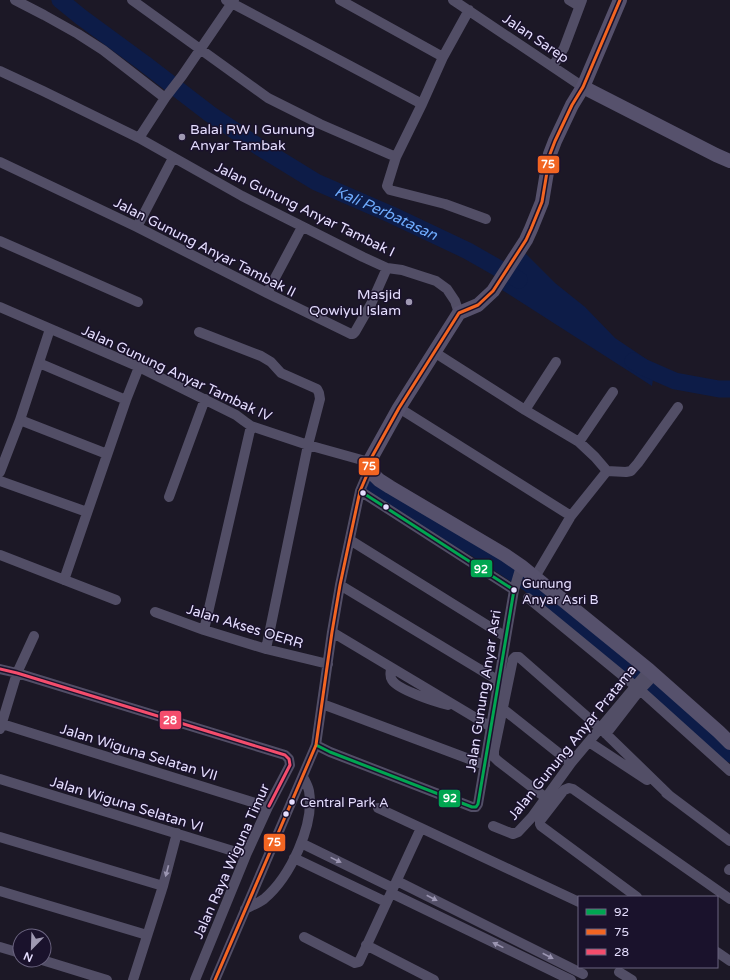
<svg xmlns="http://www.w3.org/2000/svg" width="730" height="980" font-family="'Varela Round',sans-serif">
<rect width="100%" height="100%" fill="#1c1826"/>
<path fill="#0d1c48" d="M525,253L555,283L585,307L615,338L655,365L652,386L502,290Z"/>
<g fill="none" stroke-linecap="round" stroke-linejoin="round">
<g stroke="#0d1c48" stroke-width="17">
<path id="s1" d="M60,0L81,17L145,64L210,114L259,147L316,182L392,215L468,251L519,280"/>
<path d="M633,361L643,367L675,381L719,389H730"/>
<path d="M367,486L485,554L528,583L652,686L730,754"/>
</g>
<path stroke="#524e66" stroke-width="10" d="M15,0L44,15L78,34L103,50L165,98
M132,0L268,98L320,124L396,157
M226,0L422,104
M340,0L443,57
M453,0L583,87
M569,0L579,6
M469,10L443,57L422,104L396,157L387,186L390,190L445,204L486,219
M553,66L564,48L582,0
M0,71L43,91L139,138L242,196L363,257L387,268L402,270L436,281L447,289L455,301L459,313
M139,138L165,98L182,76L234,0
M0,162L137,227L267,293L351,334H353L355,332L371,304L387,268
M137,227L173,158
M0,241L138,302
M267,293L302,227
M0,307L139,367L236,415L244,421L251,426L308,445L369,462
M199,332L261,356L271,362L281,373L317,389L319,393L320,399L308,445L266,649
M434,352L525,410L579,442L595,457L607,471
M39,363L126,400
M399,408L571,516
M525,410L556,362
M20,420L107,454
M579,442L613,392
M0,472L20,420L50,329
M0,481L87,512
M169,497L205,399
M350,540L506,637
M0,555L116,600
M535,577L571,516L607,471L626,472L631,471L638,463L678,407
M64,580L126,400L139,367
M340,585L499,681
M514,590L521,566
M528,598L640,690L730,771
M155,612L204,630L266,649L328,664
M204,630L251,426
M332,632L491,727
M391,668C391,672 389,676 392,680C398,690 436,702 448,705
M0,669L17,673L285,755L289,759L290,765L268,807L246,855L195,980
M322,704L333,708L485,765
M503,709L571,763
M2,724L268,807
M0,729L17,673L34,636
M606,734L640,690L655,674
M589,742L647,780
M316,745L330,752L472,807H476L478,804L514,590L360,491
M0,779L246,855
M666,793L730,841
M546,798L498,761L494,757V751L513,659L515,657H519L601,729L670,796
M493,826L513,834L518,832L532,817L571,763L649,670
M421,828L579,902
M0,837L163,886
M301,843L393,888
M294,858L386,902
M729,870L730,869
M397,881L583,974
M0,891L147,935
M391,893L571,980
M637,897L541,826L540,824V821L564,790L569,788L573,789L730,899
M245,909C251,906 259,903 264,899C290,877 315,825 309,791C308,786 305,781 303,777
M304,937L355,963L359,962L421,828L378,808
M366,945L434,980
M0,947L20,953
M717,952L730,961
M42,960L107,980
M619,972L632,980
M133,980L163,886L177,833
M215,980L316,745L332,632L340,585L360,491L369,470"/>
<path stroke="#56516c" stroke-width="14" d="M620,0L583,87L572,105L555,141L550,154L542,202L531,229L526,240L493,291L478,305L459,313L399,408L369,462V470L379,480L390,487L505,555L521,566L649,670L719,732L730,743
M583,87L716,155L730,161"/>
<g stroke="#1a122c" stroke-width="6">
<path id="bus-1" d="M316,745L330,752L472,807H476L478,804L514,590L360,491"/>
</g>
<g stroke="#1a122c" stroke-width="6">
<path id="bus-2" d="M215,980L316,745L332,632L340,585L360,491L369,470V462L399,408L459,313L478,305L493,291L526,240L531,229L542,202L550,154L555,141L572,105L583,87L620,0"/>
</g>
<g stroke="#1a122c" stroke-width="6">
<path id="bus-3" d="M0,669L17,673L285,755L289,759L290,765L269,806"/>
</g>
<use href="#bus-1" stroke="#00a651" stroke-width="3"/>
<use href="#bus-2" stroke="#f26522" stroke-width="3"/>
<use href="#bus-3" stroke="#f44d6c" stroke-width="3"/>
</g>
<defs><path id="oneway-solid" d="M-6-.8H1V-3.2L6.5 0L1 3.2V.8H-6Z"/></defs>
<g fill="#9c96b2">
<use href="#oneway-solid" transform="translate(336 860) rotate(26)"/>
<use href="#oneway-solid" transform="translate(167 871) rotate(105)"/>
<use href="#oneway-solid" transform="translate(432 898) rotate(27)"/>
<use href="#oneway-solid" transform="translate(498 945) rotate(-154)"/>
<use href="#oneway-solid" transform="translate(548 956) rotate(27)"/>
</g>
<g fill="#9f99b2" stroke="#1a122c" stroke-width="1.5">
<circle cx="182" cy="137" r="4"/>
<circle cx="409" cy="302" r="4"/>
</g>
<g fill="#e5defe" stroke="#1a122c" stroke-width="1.5">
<circle cx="363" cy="493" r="3.5"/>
<circle cx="386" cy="507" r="3.5"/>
<circle cx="514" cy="590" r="3.5"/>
<circle cx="292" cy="802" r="3.5"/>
<circle cx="286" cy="814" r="3.5"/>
</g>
<g text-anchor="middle" stroke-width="3" stroke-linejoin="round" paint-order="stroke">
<g font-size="13" fill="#e5defe" stroke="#1a122c" text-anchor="start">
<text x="522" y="588">Gunung<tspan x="522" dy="16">Anyar Asri B</tspan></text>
<text x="300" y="807">Central Park A</text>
</g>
<g font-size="14" fill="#e5defe" stroke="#1a122c">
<text transform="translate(536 38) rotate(34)" y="5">Jalan Sarep</text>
<text transform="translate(305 209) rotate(26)" y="5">Jalan Gunung Anyar Tambak I</text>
<text transform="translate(205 247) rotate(27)" y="5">Jalan Gunung Anyar Tambak II</text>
<text transform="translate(177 373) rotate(25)" y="5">Jalan Gunung Anyar Tambak IV</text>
<text transform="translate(245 626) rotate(17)" y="5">Jalan Akses OERR</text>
<text transform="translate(483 691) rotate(-81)" y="5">Jalan Gunung Anyar Asri</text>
<text transform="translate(572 742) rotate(-51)" y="5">Jalan Gunung Anyar Pratama</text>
<text transform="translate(139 752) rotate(17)" y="5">Jalan Wiguna Selatan VII</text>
<text transform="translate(127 804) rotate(17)" y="5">Jalan Wiguna Selatan VI</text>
<text transform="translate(231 861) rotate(-66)" y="5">Jalan Raya Wiguna Timur</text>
</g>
<g font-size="14" fill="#e5defe" stroke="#1a122c" text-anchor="start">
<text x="190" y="134">Balai RW I Gunung<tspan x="190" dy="16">Anyar Tambak</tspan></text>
<text x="401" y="299" text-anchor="end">Masjid<tspan x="401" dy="16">Qowiyul Islam</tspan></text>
</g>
<g font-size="15" font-style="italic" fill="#6eaafc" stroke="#1a122c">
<text dy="5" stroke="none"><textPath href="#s1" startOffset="391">Kali Perbatasan</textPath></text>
</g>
</g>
<g stroke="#1a122c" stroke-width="1.5">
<rect x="537" y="155" width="23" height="19" rx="4" fill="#f26522"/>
<rect x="358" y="457" width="22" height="19" rx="4" fill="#f26522"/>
<rect x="470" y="559" width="23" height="19" rx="4" fill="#00a651"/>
<rect x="159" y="710" width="23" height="20" rx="4" fill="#f44d6c"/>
<rect x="438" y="789" width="23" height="19" rx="4" fill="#00a651"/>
<rect x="263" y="833" width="23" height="19" rx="4" fill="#f26522"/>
</g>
<g font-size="11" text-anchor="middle" font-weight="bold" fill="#fff">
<text x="548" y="168">75</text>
<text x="369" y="470">75</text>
<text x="481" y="573">92</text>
<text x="170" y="724">28</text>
<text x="450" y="802">92</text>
<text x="274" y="846">75</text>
</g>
<rect x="578" y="896" width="140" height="72" fill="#1a122c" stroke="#6b6480"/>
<rect x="586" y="909" width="20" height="6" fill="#00a651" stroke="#6b6480"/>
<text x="614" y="916" font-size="12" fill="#e5defe">92</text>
<rect x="586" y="929" width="20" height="6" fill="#f26522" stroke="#6b6480"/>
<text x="614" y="936" font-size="12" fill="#e5defe">75</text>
<rect x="586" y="949" width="20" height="6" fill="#f44d6c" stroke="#6b6480"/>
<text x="614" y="956" font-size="12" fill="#e5defe">28</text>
<g transform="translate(32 948) rotate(203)"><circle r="19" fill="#1a122c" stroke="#6b6480"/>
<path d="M0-3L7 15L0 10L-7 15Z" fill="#9f99b2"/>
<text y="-6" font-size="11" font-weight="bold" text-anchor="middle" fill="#e5defe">N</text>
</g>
</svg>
